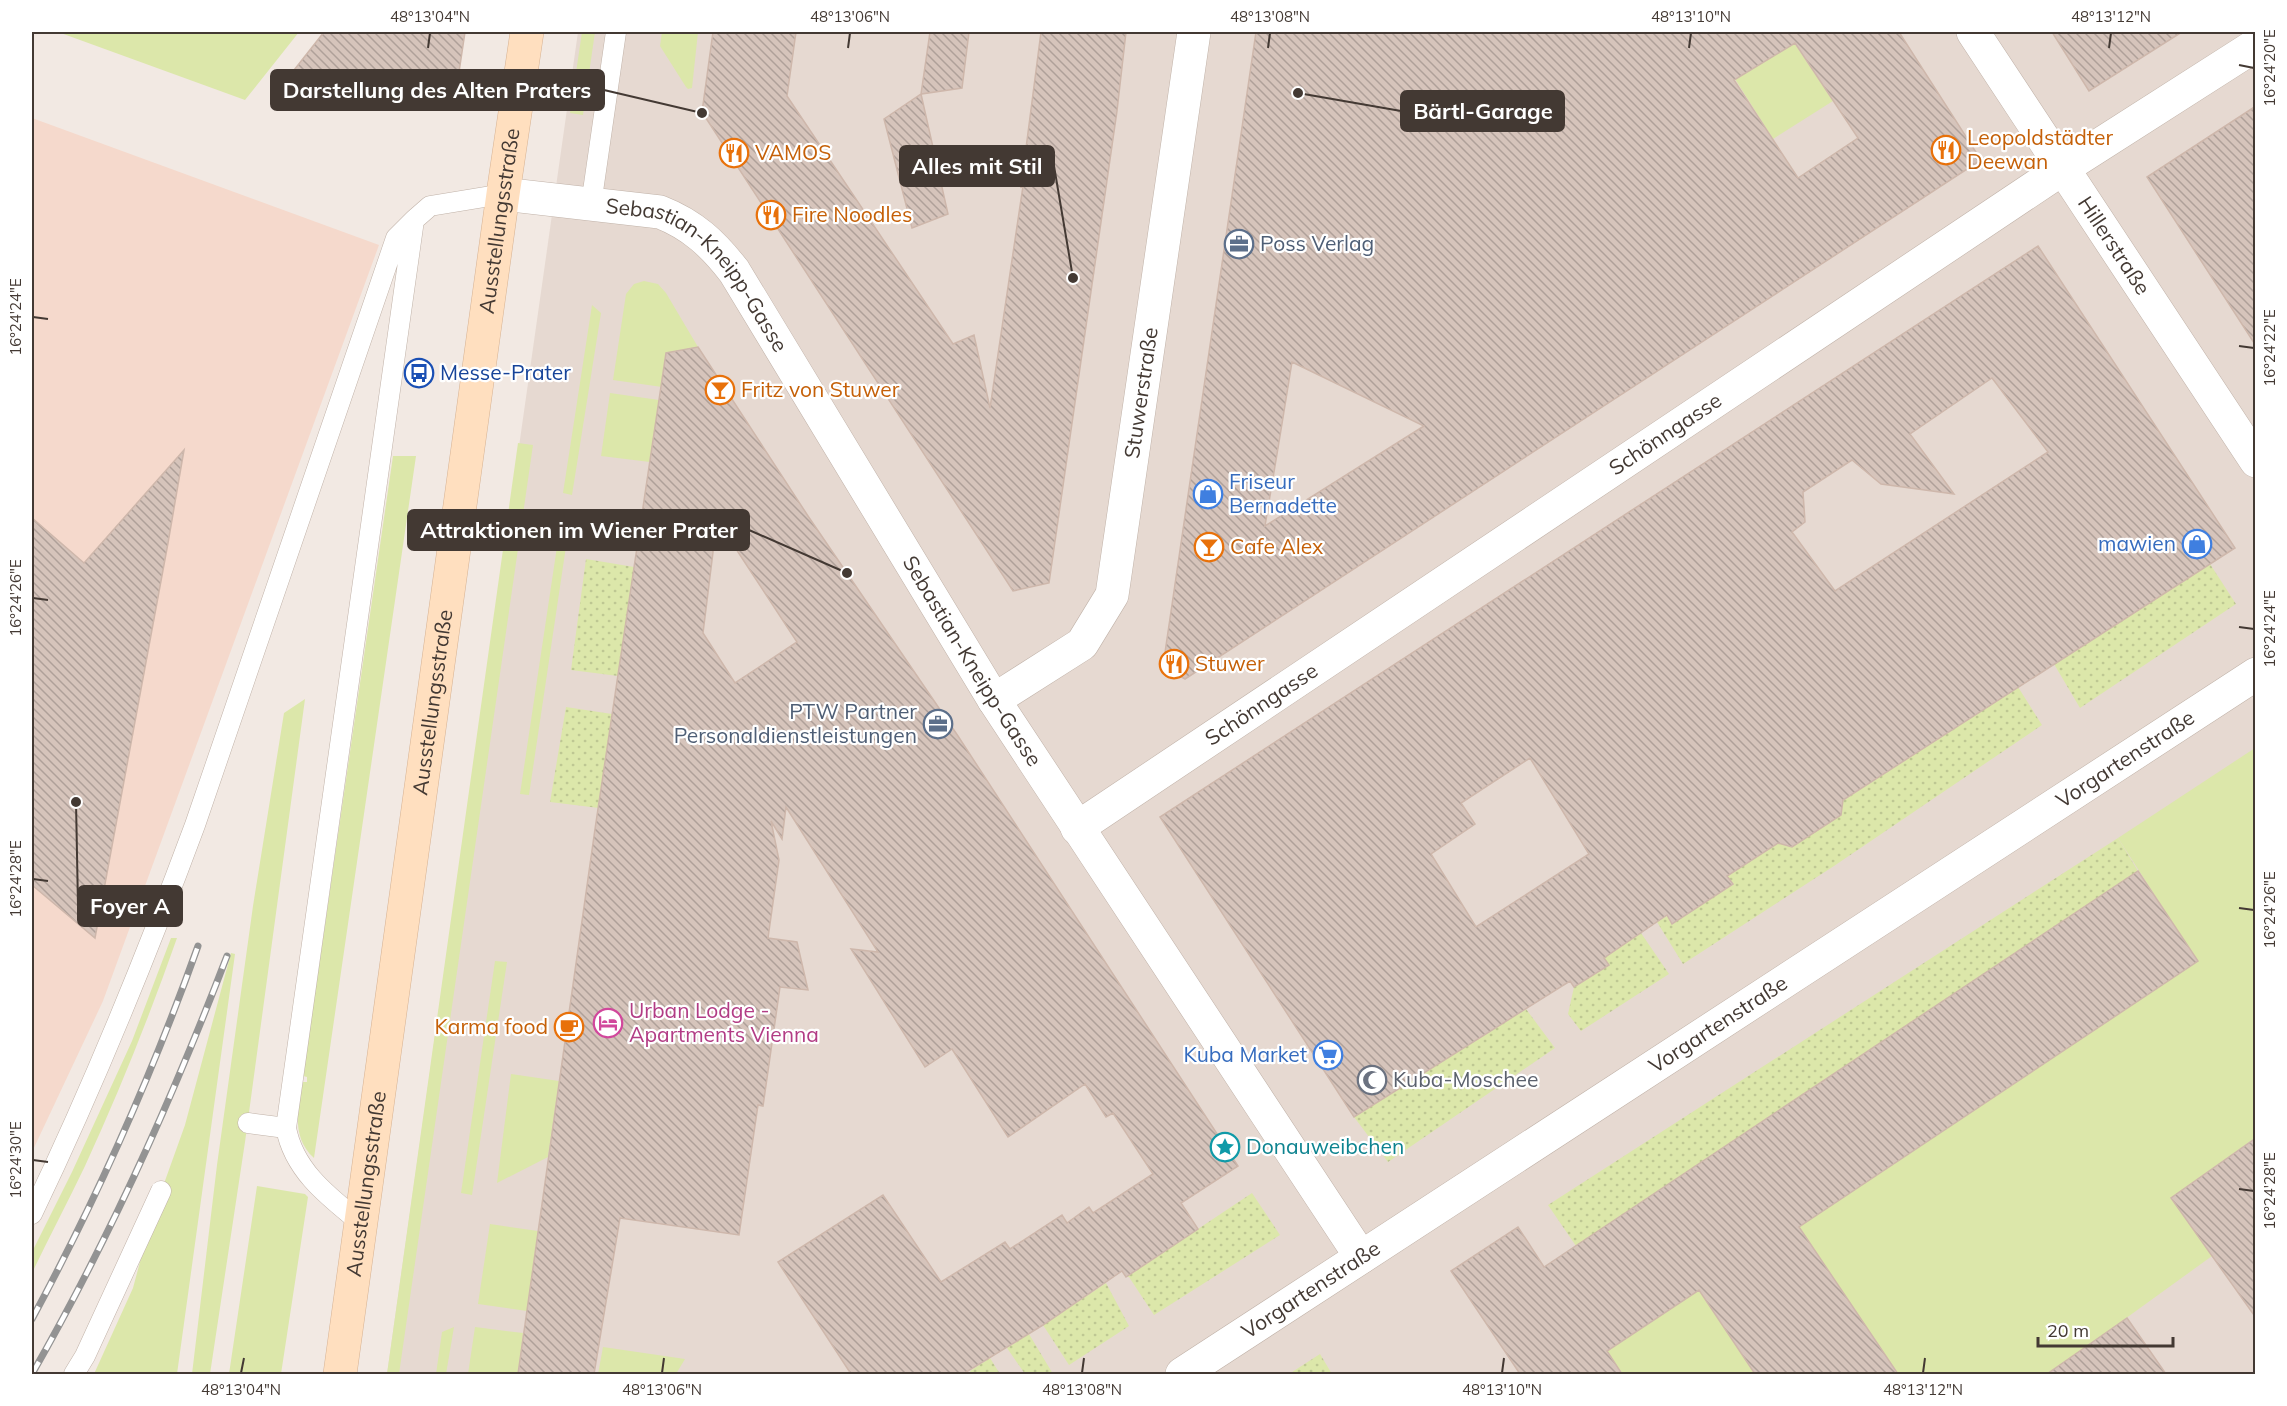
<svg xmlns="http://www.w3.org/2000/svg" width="2287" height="1406" font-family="Mulish,sans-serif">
<defs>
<pattern id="garden-dots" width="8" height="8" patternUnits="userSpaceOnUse" patternTransform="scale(1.5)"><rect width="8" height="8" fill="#dce7aa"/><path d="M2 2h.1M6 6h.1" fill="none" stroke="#bec793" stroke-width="1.8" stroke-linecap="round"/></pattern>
<pattern id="building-back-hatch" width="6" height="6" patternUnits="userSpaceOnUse" patternTransform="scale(1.5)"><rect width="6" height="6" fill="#d6c4bb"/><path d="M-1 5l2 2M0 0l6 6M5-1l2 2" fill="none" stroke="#afa099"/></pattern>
</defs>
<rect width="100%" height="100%" fill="#f2e9e3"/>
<path fill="#e6d9d1" d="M578,32H2255V1374H387Z"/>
<path fill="#f5d9cc" d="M32,118L379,245L103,1001L32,1152Z"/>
<path fill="#dce7aa" d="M58,32H299L245,100Z
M582,32H595L583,115L570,113Z
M662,32H698L692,88L688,89L686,87L660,46Z
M1782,32H1787L1833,101L1773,139L1735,79L1766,60L1760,48Z
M644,281L658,284L666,293L698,347L666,353L662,387L613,380L626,294L634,284Z
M592,305L601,313L572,495L563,493Z
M610,393L659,400L650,462L601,456Z
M518,443L533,445L399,1374H387Z
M393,456H416L314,1158C291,1137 298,1109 302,1082H307V1077L303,1076Z
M568,533L529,795L520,794L558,540Z
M305,699L245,1142L210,1374H192L217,1165L253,906L284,713Z
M2255,748V1138L2171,1198L2212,1256L2064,1363L2071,1374H1898L1799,1227L2197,961L2118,838Z
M171,938H177C150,1015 119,1092 85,1166C68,1202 49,1237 32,1273V1252L72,1172L132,1041Z
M231,953L235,954L177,1374H94L133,1288L152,1217L185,1125Z
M495,961L507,962L472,1195L461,1193Z
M511,1074L559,1081L548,1157L497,1183Z
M257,1186L305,1194L308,1197L281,1374H229Z
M490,1224L538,1231L527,1311L478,1304Z
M1699,1290L1755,1374H1622L1607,1351Z
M454,1327L446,1374H436L442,1332Z
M475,1327L523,1333L518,1374H468Z
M603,1347L685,1359L676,1374H598Z"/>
<path fill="url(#garden-dots)" d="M586,559L634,567L618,676L571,670Z
M2210,564L2236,604L2080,708L2054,664Z
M2018,687L2042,725L1834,866L1683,964L1657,922L1667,916L1672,924L1732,885L1727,876Z
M566,707L612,714L599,808L550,802Z
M2118,838L2138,871L1576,1246L1548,1205Z
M1641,933L1669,974L1581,1031L1568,1014L1574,987L1608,965L1604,958Z
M1526,1009L1555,1048L1388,1162L1354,1117Z
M1252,1193L1280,1235L1154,1315L1129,1277H1126Z
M1106,1283L1129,1326L1069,1365L1043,1325Z
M1029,1334L1053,1374H1025L1007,1348Z
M1320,1354L1332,1374H1289Z
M990,1358L1000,1374H969L971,1373L970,1371Z"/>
<path fill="url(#building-back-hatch)" stroke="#ceb7ab" stroke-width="1.5" fill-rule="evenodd" d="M324,32H465L455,99L383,89L381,92L287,79Z
M713,32H796L787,96L953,344L974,335L990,408L1023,186L1021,187L1041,32H1126L1117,111L1049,583L1013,591L702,112Z
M930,32H969L962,88L921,94Z
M1256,32H1899L1981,160L1185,679L1163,666ZM1795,43L1858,138L1798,178L1734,80ZM1292,362L1424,426L1265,526L1280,436Z
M2052,32H2182L2089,91Z
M921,94L948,214L912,228L884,119Z
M2256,106V346L2147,177Z
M2038,246L2235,548L1843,800L1841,815L1792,847L1778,843L1727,876L1733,884L1672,924L1667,915L1604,958L1609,965L1574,987L1570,981L1354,1117L1160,817ZM1992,378L2048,452L1835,591L1792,532L1805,522L1803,492L1852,460L1881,484L1954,494L1910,434ZM1530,758L1589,854L1476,927L1431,854L1475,824L1461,803Z
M698,347L808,516L958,736L1238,1166L1181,1203L1198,1229L1126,1277L1122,1271L1043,1325L963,1374H851L778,1262L883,1195L941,1282L1005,1242L1010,1249L1062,1215L1067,1223L1089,1207L1093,1213L1153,1174L1113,1113L1106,1117L1085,1084L1008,1137L952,1049L925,1067L851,949L878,952L786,807L782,839L771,821L779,860L768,938L797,942L808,990L780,987L763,1106L758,1105L739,1235L620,1218L594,1374H518L595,829L666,353ZM717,520L797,642L735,683L703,633Z
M184,450L168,543L95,938L32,885V518L84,563Z
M2138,871L2198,961L1799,1227L1898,1374H1755L1699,1290L1607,1351L1622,1374H1520L1451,1271L1518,1227L1544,1267Z
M2256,1138V1318L2171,1198Z
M2127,1318L2166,1374H2047Z"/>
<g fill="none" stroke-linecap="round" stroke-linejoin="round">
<g stroke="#c0b2a8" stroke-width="21">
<path id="service" d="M591,205L616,32
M248,1123L286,1128
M32,1214C93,1087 146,957 195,825L396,238L414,220
M361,1223C329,1197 294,1171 286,1128L414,220L430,206L503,194
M74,1374L85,1356L161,1191"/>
</g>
<g stroke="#c0b2a8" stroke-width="34">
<g id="minor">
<path id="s1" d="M1973,32L2256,461"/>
<path id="s2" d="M503,194L660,212C693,225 713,244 734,271L994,700L1361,1257"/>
<path id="s3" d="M994,700L1082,644L1112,595L1194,32"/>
<path id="s4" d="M1077,828L2062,169L2256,45"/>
</g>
</g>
<g stroke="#c0b2a8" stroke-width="34">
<g id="tertiary">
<path id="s5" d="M1182,1374L2256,674"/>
</g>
</g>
<g stroke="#d6b293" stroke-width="34">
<g id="secondary">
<path id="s6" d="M340,1374L503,194L527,32"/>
</g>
</g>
<use href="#service" stroke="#fff" stroke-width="20"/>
<use href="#minor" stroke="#fff" stroke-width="33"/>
<use href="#tertiary" stroke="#fff" stroke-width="33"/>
<use href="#secondary" stroke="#ffdfbf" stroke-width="33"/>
<g stroke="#939393" stroke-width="7">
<path id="rail" d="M32,1319C97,1198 152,1075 198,946
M32,1374C108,1241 172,1100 227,956"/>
</g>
<use href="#rail" stroke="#fff" stroke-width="4.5" stroke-dasharray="14" stroke-linecap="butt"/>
</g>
<path fill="none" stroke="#433933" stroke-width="2" d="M428,48L430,33M848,48L850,33M1268,48L1270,33M1689,48L1691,33M2109,48L2111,33M2239,65L2254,68M33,317L48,319M2239,346L2254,348M33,598L48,600M2239,627L2254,629M33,879L48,881M2239,908L2254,910M33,1160L48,1162M2239,1189L2254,1191M241,1373L244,1358M662,1373L664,1358M1082,1373L1084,1358M1502,1373L1504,1358M1923,1373L1925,1358"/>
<defs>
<g id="restaurant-ring" transform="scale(1.5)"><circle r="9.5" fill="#fff" stroke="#e8710a" stroke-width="1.5"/><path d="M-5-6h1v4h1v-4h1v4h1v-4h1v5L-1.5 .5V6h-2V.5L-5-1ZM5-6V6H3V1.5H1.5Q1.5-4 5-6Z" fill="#e8710a"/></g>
<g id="office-ring" transform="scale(1.5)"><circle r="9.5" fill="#fff" stroke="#5c6f8a" stroke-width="1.5"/><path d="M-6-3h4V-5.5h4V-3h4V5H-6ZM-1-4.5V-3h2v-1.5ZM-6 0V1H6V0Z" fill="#5c6f8a"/></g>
<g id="bus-ring" transform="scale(1.5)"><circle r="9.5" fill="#fff" stroke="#1a4fb4" stroke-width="1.5"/><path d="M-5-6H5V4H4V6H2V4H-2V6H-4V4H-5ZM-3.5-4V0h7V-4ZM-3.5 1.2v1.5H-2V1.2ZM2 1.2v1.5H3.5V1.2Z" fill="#1a4fb4"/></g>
<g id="bar-ring" transform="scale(1.5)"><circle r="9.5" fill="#fff" stroke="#e8710a" stroke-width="1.5"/><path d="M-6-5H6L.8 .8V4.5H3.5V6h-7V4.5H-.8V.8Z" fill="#e8710a"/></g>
<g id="shop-ring" transform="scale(1.5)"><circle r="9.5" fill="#fff" stroke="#3f7fe0" stroke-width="1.5"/><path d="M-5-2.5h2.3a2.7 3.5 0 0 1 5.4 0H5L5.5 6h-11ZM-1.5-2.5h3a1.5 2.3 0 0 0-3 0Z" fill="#3f7fe0"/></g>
<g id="hotel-ring" transform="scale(1.5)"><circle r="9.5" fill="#fff" stroke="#d1479c" stroke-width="1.5"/><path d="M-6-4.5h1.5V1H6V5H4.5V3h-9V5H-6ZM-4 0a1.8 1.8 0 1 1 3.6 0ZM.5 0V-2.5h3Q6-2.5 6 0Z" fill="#d1479c"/></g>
<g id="cafe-ring" transform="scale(1.5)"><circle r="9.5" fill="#fff" stroke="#e8710a" stroke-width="1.5"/><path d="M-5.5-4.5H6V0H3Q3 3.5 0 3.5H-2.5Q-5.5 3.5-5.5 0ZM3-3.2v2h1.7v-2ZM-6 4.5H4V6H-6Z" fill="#e8710a"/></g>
<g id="supermarket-ring" transform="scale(1.5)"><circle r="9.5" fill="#fff" stroke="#3f7fe0" stroke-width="1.5"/><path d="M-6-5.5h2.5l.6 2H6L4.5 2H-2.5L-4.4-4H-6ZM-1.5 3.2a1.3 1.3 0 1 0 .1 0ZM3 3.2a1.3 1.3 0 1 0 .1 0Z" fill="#3f7fe0"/></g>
<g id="mosque-ring" transform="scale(1.5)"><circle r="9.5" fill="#fff" stroke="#6b7280" stroke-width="1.5"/><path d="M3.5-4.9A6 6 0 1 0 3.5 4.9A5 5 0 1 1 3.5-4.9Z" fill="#6b7280"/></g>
<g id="sight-ring" transform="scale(1.5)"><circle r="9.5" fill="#fff" stroke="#0f9aa8" stroke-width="1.5"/><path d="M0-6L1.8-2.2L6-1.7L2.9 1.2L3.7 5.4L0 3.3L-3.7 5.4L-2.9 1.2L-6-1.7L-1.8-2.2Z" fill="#0f9aa8"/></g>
</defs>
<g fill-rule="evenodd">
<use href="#restaurant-ring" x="1946" y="150"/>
<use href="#restaurant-ring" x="734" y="153"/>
<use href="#restaurant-ring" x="771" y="215"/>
<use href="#office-ring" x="1239" y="244"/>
<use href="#bus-ring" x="419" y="373"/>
<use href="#bar-ring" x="720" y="390"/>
<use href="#shop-ring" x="1208" y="494"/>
<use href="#shop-ring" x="2197" y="544"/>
<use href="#bar-ring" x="1209" y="547"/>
<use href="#restaurant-ring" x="1174" y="664"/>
<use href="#office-ring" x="938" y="724"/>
<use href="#hotel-ring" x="608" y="1023"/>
<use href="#cafe-ring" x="569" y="1027"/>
<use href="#supermarket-ring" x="1328" y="1055"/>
<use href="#mosque-ring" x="1372" y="1080"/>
<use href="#sight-ring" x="1225" y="1147"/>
</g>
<g text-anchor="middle" stroke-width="4.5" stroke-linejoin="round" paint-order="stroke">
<g font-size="21" fill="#c56008" stroke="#fff" text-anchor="start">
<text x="1967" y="145">Leopoldstädter<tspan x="1967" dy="24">Deewan</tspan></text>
<text x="755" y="160">VAMOS</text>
<text x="792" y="222">Fire Noodles</text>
<text x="741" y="397">Fritz von Stuwer</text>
<text x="1230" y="554">Cafe Alex</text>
<text x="1195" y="671">Stuwer</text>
<text x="548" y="1034" text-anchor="end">Karma food</text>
</g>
<g font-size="21" fill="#433933" stroke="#fff">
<text dy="7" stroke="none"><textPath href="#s6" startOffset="1164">Ausstellungsstraße</textPath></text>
<text dy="7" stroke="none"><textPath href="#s1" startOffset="256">Hillerstraße</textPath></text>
<text dy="7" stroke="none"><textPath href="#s2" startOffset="225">Sebastian-Kneipp-Gasse</textPath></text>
<text dy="7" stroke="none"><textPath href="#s3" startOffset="366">Stuwerstraße</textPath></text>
<text dy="7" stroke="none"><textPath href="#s4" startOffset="708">Schönngasse</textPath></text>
<text dy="7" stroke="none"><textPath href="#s2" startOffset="711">Sebastian-Kneipp-Gasse</textPath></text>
<text dy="7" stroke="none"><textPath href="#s6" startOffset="678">Ausstellungsstraße</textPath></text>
<text dy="7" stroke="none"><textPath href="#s4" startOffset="222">Schönngasse</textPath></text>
<text dy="7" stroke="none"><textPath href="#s5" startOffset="1126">Vorgartenstraße</textPath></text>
<text dy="7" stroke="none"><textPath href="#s5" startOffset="640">Vorgartenstraße</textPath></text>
<text dy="7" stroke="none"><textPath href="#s6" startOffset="192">Ausstellungsstraße</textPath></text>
<text dy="7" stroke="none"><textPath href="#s5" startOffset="154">Vorgartenstraße</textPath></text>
</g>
<g font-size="21" fill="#4e5e75" stroke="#fff" text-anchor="start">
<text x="1260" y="251">Poss Verlag</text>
<text x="917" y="719" text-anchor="end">PTW Partner<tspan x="917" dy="24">Personaldienstleistungen</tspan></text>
</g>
<g font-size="21" fill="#164399" stroke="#fff" text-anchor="start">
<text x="440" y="380">Messe-Prater</text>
</g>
<g font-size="21" fill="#366cbe" stroke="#fff" text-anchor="end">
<text x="1229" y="489" text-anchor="start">Friseur<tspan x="1229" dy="24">Bernadette</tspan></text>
<text x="2176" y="551">mawien</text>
<text x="1307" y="1062">Kuba Market</text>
</g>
<g font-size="21" fill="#b23c85" stroke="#fff" text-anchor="start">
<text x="629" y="1018">Urban Lodge -<tspan x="629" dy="24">Apartments Vienna</tspan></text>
</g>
<g font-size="21" fill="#5b616d" stroke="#fff" text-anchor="start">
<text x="1393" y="1087">Kuba-Moschee</text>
</g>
<g font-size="21" fill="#0d838f" stroke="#fff" text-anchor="start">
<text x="1246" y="1154">Donauweibchen</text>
</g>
</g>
<path fill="none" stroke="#433933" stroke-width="2" d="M702 113L604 90M1298 93L1401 111M1073 278L1054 166M847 573L749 530M76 802L78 906"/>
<g fill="#433933" stroke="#fff" stroke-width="2">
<circle cx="702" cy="113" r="6"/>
<circle cx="1298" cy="93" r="6"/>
<circle cx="1073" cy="278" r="6"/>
<circle cx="847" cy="573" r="6"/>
<circle cx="76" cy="802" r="6"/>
</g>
<g fill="#433933" stroke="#433933" stroke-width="2">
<rect x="271" y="70" width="333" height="40" rx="6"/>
<rect x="1401" y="91" width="163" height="40" rx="6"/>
<rect x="900" y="146" width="154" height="40" rx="6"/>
<rect x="408" y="510" width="341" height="40" rx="6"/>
<rect x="78" y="886" width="104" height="40" rx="6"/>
</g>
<g font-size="22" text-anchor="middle" font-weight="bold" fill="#fff">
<text x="437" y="98">Darstellung des Alten Praters</text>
<text x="1483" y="119">Bärtl-Garage</text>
<text x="977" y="174">Alles mit Stil</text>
<text x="579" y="538">Attraktionen im Wiener Prater</text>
<text x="130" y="914">Foyer A</text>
</g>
<rect width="2287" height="1406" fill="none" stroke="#ffffff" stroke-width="66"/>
<path d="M2038 1337v9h135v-9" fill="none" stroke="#433933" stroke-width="3"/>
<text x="2047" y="1337" font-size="18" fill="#433933" stroke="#ffffff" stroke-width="4.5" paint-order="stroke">20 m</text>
<rect x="33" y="33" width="2221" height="1340" fill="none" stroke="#433933" stroke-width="2"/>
<g font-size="15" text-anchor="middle" fill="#433933">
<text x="430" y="22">48°13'04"N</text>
<text x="850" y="22">48°13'06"N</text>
<text x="1270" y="22">48°13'08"N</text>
<text x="1691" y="22">48°13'10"N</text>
<text x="2111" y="22">48°13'12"N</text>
<text transform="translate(2270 68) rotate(-90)" y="5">16°24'20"E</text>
<text transform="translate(16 317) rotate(-90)" y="5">16°24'24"E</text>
<text transform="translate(2270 348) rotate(-90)" y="5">16°24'22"E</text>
<text transform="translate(16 598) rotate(-90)" y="5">16°24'26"E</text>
<text transform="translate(2270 629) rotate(-90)" y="5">16°24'24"E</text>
<text transform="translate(16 879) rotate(-90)" y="5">16°24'28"E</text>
<text transform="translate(2270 910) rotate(-90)" y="5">16°24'26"E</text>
<text transform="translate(16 1160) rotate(-90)" y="5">16°24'30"E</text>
<text transform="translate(2270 1191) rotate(-90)" y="5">16°24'28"E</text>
<text x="241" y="1395">48°13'04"N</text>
<text x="662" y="1395">48°13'06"N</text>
<text x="1082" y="1395">48°13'08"N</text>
<text x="1502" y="1395">48°13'10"N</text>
<text x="1923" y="1395">48°13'12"N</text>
</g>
</svg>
